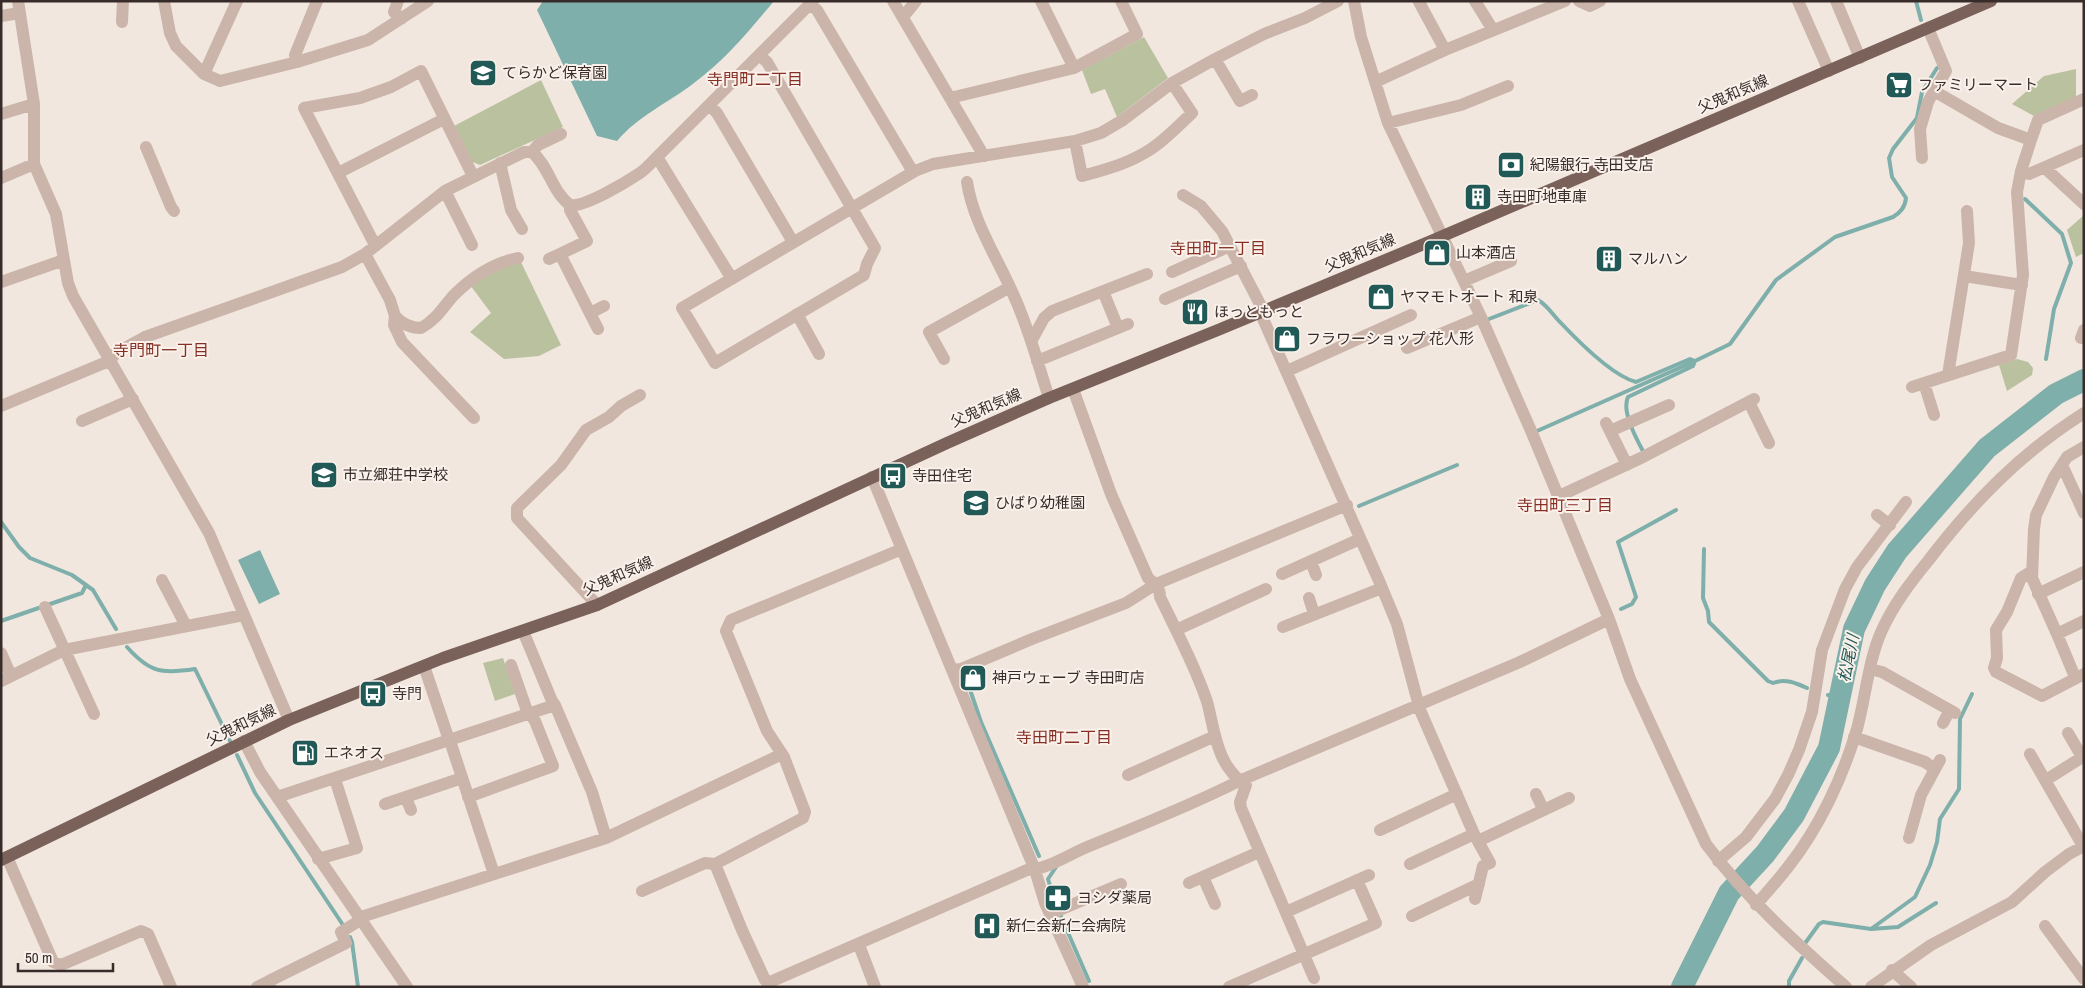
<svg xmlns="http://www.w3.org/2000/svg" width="2085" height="988" font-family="'Archivo Narrow','Noto Sans JP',sans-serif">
<rect width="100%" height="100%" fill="#f2e7df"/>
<path fill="#bac19f" d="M1144,37L1168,78L1117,117L1105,89L1091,94L1082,70Z
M2076,69V98L2036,117L2012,104L2044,76Z
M541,80L563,127L480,165L470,161L454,126Z
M2084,215V253L2076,257L2067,230Z
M520,260L561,345L539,356L504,359L470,332L491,313L470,285L485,273Z
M2017,359L2028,362L2033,368L2032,375L2007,391L1999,365Z
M503,658L515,694L495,701L483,663Z"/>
<path fill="#7eafab" d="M543,1H774C749,31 725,60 694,83C668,103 638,116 617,141L597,136L537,10Z
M260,550L280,594L259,604L238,560Z"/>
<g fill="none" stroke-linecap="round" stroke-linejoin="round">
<path stroke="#7eafab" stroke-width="4" d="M1916,1L1921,20
M2025,199L2062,234L2071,263L2054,309L2046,359
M1489,319L1538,300C1547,305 1553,315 1560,322C1577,340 1613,376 1636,382L1690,359L1695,361
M1537,431L1695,361L1730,344L1776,280L1835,237L1893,217C1901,212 1905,207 1906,198L1892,177L1889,158L1893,149L1917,118L1922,92L1937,68
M1644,453C1637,440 1621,411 1628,397L1693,366L1695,361
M1359,506L1457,465
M1,522L19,547L30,558L72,575L93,590L116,629
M1704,549L1703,598L1708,611L1709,622L1768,681L1773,683C1785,678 1796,683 1807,688
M1621,609L1632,604L1636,597L1618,542L1676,510
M1,621L82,593L86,585
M127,647C150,673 162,674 195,669L230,741
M966,671L964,672L981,722L1039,856
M1828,695L1839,699
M237,755L255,793L343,925
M1056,867L1048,879L1056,905L1089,981
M1871,929L1915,897L1930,865L1937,842L1940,819L1959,789L1960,719L1972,694
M350,937L352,942L358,987
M1806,942L1819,924L1823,922L1871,929L1898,927L1936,903
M1789,987V981L1802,958"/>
<path stroke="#7eafab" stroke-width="22" d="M1682,987L1729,893L1765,854L1794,815L1829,748L1854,629L1875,585L1897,551L1987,448L2056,394L2084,380"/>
<path stroke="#cbb5aa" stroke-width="12" d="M18,1L34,104V164L56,214L68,283L73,296L209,533L289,720
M164,1L170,33L176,46L204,74L220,81L297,62L368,40L428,1
M398,1L394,12L401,19
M893,1L984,156
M1041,1L1074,68
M1354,1L1361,37L1388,123L1481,317L1532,433L1609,619L1630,679L1706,844C1746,898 1795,942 1846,987
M1475,1L1493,30
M1579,1L1590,6L1600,1
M1798,1L1829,71
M1836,1L1860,58
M1419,2L1445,50
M810,4L817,10L913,172
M1,16L20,13
M903,17L916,1
M122,22L123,1
M760,56L767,62L875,248L867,264L864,275L715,363L682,308L915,171L933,164L1075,141L1101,133L1123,120L1172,83L1215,59L1264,34L1305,18L1338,1
M1215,59L1240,101L1252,95
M297,62L295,55L317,1
M204,74L237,1
M1375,82L1445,50L1565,1
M950,98L1074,68L1137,34L1121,1
M710,106L717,113L793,242
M1,114L34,104
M1388,123L1461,105L1508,86
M2031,140L2038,120L2084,99
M1075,141L1082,176C1107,169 1130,163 1151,149C1166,139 1179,125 1192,113L1172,83
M146,147L171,207L174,211
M532,152L538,145L561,134
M657,157L732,279
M1922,158L1920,129L1928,102L1934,91
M500,163L511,210L522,229
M2045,168L2084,204
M2021,171L2029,174L2084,150
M338,173L444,119
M1,178L34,164
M967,182C973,222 998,259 1014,296C1029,329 1038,364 1049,398
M445,191L472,245
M1183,195L1201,206L1222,231L1261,306L1260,312L1380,583L1397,624L1420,710L1474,834L1490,863L1483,866L1475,899
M570,205V210L587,241L560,254L598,329
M375,245L304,108L360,98L391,87L421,71L473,176
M365,254L390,300L395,316L394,325L402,342L474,418
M549,259L560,254
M1172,272L1230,246
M1964,276L2022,285
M1464,281L1511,261
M1,282L64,260
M1103,291L1118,328
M1165,299L1241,266
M590,313L604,306
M797,314L819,354
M395,316C402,324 411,328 421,328C436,320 443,307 454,295C472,277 494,263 518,258
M2081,338L2084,330
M1032,340L1044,318L1052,311L1147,274
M1407,348L1481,317
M944,359L929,332L1010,287
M1037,361L1128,324
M1287,371L1411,315
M1948,375L1969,243L1967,211
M1924,383L1934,415
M1912,387L2011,355L2023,275L2017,192L2021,171L2031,140L1998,128L1934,91L1946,71L1928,28
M1073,389L1111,494L1148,578C1155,584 1160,587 1160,597C1172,622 1185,647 1196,673C1200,683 1205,694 1208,705C1215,735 1218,767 1246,785L1240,802L1241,808L1314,978
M1749,402L1769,443
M1,406L109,361L116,353L145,337L342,267L365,254L445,191L524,152H532C549,166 552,192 570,205C584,208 628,181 640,173C646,169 652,162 657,157L813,1
M82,421L133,399
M1606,423L1627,465
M1610,431L1669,405
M2084,447L2067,457L2054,477L2036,515L2034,529L2032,578L2057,634L2084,621
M2062,465L2084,513
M872,477L1035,870L1045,903L1083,987
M1557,497L1643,457L1754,399
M1877,515L1890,525
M1311,561L1316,575
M2032,571L2021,578L2007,612L1996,630L1997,658L1994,668L1996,672L2042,696L2084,674
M1282,574L1360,539
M162,580L186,626
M2038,594L2084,572
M1309,598L1314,614
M597,605L517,518V508L561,465L586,430L609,417L621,406L640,395
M45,607L94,714
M1283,627L1382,588
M1176,630L1266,589
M523,631L552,701L555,705L592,792L606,838
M2057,634L2075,677
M1,653L11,676
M424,666L447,734
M1870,669L1882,672L1955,713
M952,670L961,669L1032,639L1126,603L1156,584L1347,505
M1,681L64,650L244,615
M1943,723L1950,710
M2068,733L2082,757
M1854,737L1925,762L1935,769
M244,741L260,772L407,987
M450,741L494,874
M2030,754L2083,846
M1128,775L1215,736
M2046,780L2084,756
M1536,794L1543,809
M277,797L555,705
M468,797L553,766L535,721L526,708L511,665
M406,798L411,810
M385,804L462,778
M1380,830L1457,794
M1909,838L1921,795L1940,760
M1478,841L1569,798
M7,857L53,962L61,965L141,931L148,934L171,987
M318,859L357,848L335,779
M1718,861L1746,837L1775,799L1788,775L1799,750L1812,712L1822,650L1845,589L1857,567L1906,502
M1410,864L1474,834
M1203,877L1215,904
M1189,883L1259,852
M642,891L705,863L715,864
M1756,905C1767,892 1778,880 1788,867C1819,828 1843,777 1857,729C1866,696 1868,661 1882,630C1894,604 1910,583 1928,561C1973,502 2021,453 2084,413
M1286,912L1369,875
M1050,914L1121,884
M1412,916L1479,884
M361,917L606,838L782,754
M2045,926L2084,979
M859,945L875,987
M1892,970L1911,987
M770,982L765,980L742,930L715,864L803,818L805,812L784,757L767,731L726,631L731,620L902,549
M257,987L269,981
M271,987L269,981L346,943L341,932L362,919
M767,987L770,982L1027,870C1048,869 1068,855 1087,847C1138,826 1190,806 1239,781L1520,662L1609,619
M1229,987L1376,923L1357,880
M1871,987L1931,945L2012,902L2045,872L2069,854L2084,846"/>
<path stroke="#7a625b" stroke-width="12" d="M1,860L289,720L443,658L597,605L947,443L1049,398L1218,330L1431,241L1991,1"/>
</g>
<defs>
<g id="school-square" transform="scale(1.4375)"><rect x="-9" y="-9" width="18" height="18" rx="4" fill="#205956" stroke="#faf1eb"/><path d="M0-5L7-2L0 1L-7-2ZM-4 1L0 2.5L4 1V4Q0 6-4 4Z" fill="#fff"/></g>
<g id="supermarket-square" transform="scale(1.4375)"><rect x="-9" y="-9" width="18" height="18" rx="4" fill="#205956" stroke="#faf1eb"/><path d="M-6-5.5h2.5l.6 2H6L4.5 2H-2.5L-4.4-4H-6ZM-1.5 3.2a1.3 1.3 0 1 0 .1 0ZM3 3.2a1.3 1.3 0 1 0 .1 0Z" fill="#fff"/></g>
<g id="bank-square" transform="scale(1.4375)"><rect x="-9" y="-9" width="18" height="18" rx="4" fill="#205956" stroke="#faf1eb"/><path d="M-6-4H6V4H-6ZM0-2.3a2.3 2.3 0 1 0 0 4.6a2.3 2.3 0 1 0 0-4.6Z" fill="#fff"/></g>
<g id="building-square" transform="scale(1.4375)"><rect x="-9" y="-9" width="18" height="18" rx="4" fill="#205956" stroke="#faf1eb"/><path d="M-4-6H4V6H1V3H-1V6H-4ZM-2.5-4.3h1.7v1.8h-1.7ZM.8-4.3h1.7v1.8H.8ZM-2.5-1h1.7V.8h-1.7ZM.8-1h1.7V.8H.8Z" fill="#fff"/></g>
<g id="shop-square" transform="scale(1.4375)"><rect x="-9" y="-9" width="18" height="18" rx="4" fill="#205956" stroke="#faf1eb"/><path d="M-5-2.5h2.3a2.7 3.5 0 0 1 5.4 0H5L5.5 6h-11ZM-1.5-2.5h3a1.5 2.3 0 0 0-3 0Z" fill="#fff"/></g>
<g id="restaurant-square" transform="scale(1.4375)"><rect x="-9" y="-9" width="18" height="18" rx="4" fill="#205956" stroke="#faf1eb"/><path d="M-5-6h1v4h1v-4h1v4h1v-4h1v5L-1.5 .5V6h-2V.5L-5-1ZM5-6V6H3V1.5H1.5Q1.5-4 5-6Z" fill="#fff"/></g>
<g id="bus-square" transform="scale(1.4375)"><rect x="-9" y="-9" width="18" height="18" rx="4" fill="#205956" stroke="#faf1eb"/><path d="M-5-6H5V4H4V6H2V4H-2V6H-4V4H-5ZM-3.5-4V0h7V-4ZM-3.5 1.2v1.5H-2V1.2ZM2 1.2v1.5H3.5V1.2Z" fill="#fff"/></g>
<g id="fuel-square" transform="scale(1.4375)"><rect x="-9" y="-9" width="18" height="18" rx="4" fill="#205956" stroke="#faf1eb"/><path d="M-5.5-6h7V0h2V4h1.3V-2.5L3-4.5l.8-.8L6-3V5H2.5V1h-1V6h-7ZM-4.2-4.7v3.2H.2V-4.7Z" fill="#fff"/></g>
<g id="pharmacy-square" transform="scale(1.4375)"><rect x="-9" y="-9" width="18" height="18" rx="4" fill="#205956" stroke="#faf1eb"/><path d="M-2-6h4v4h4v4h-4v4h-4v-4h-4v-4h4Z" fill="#fff"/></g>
<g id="hospital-square" transform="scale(1.4375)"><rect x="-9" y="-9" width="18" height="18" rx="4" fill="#205956" stroke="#faf1eb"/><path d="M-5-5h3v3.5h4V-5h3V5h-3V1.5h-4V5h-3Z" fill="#fff"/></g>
</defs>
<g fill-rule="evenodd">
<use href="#school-square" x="483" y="73"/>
<use href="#supermarket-square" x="1899" y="85"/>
<use href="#bank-square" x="1511" y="165"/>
<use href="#building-square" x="1478" y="197"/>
<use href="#shop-square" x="1437" y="253"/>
<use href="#building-square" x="1609" y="259"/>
<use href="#shop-square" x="1381" y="297"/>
<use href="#restaurant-square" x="1195" y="312"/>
<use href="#shop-square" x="1287" y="339"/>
<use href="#school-square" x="324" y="475"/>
<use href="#bus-square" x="893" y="476"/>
<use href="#school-square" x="976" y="503"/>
<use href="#shop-square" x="973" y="678"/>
<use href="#bus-square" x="373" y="694"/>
<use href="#fuel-square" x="305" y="753"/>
<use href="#pharmacy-square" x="1058" y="898"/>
<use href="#hospital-square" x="987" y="926"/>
</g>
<g text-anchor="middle" stroke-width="4" stroke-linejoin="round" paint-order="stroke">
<g font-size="15" fill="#382c2a" stroke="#faf1eb" text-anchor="start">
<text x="502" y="78">てらかど保育園</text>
<text x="1918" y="90">ファミリーマート</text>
<text x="1530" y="170">紀陽銀行 寺田支店</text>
<text x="1497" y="202">寺田町地車庫</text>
<text x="1456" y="258">山本酒店</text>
<text x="1628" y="264">マルハン</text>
<text x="1400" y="302">ヤマモトオート 和泉</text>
<text x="1214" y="317">ほっともっと</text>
<text x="1306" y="344">フラワーショップ 花人形</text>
<text x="343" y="480">市立郷荘中学校</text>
<text x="912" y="481">寺田住宅</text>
<text x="995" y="508">ひばり幼稚園</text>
<text x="992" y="683">神戸ウェーブ 寺田町店</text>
<text x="392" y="699">寺門</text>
<text x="324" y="758">エネオス</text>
<text x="1077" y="903">ヨシダ薬局</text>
<text x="1006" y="931">新仁会新仁会病院</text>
</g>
<g font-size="15" fill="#382c2a" stroke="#faf1eb">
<text transform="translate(1733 94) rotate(-23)" y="5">父鬼和気線</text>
<text transform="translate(1360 253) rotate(-23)" y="5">父鬼和気線</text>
<text transform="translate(986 408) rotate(-23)" y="5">父鬼和気線</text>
<text transform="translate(618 576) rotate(-24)" y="5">父鬼和気線</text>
<text transform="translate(241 725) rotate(-26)" y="5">父鬼和気線</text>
</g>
<g font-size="16" fill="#862f24" stroke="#faf1eb">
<text x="755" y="85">寺門町二丁目</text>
<text x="1218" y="254">寺田町一丁目</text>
<text x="161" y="356">寺門町一丁目</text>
<text x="1565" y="511">寺田町三丁目</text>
<text x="1064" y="743">寺田町二丁目</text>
</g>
<g font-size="16" font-style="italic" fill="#205956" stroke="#faf1eb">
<text transform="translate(1848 658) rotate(-78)" y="6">松尾川</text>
</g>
</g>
<rect width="2085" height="988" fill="none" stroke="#382c2a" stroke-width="5"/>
<path d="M18 963v8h95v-8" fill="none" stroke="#382c2a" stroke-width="2.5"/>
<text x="25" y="963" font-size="15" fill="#382c2a" stroke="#faf1eb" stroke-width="4" paint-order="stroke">50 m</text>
</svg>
